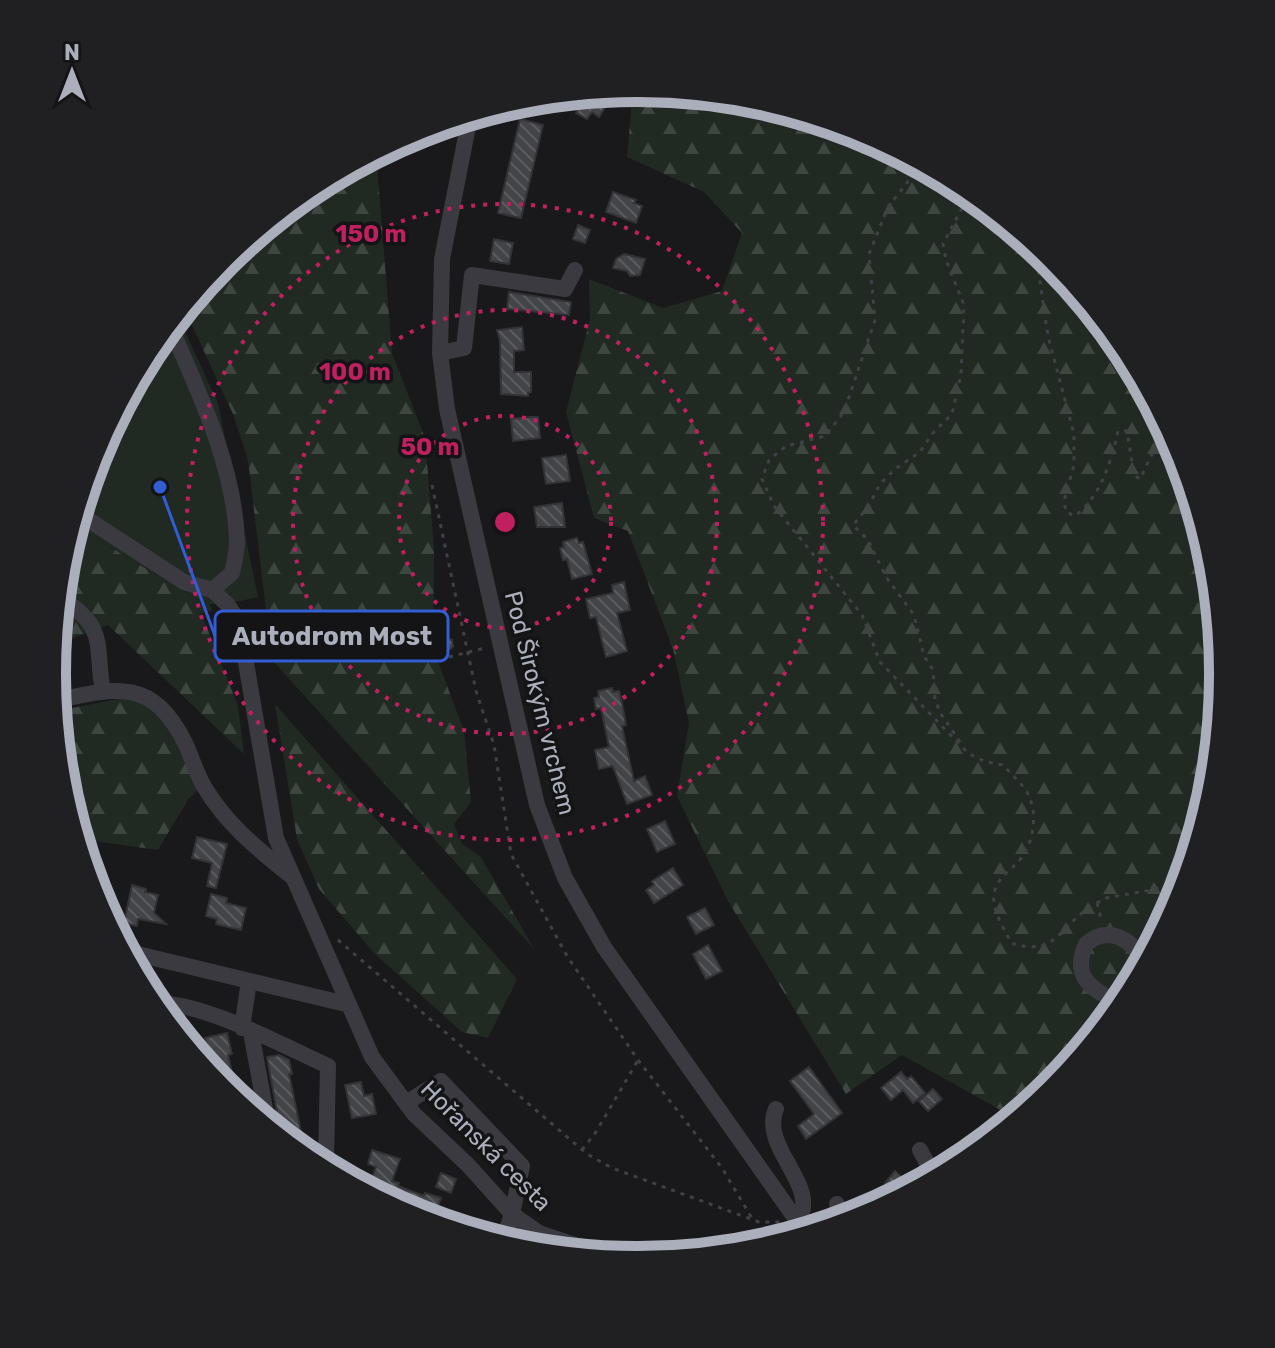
<svg xmlns="http://www.w3.org/2000/svg" width="1275" height="1348" font-family="Rubik,sans-serif">
<defs>
<pattern id="forest-firs" width="22" height="20" patternUnits="userSpaceOnUse" patternTransform="scale(2)"><rect width="22" height="20" fill="#202922"/><path d="M5 1l3.5 6h-7zM16 11l3.5 6h-7z" fill="#3e4640"/></pattern>
<pattern id="building-back-hatch" width="6" height="6" patternUnits="userSpaceOnUse" patternTransform="scale(2)"><rect width="6" height="6" fill="#434448"/><path d="M-1 5l2 2M0 0l6 6M5-1l2 2" fill="none" stroke="#5b5c60"/></pattern>
</defs>
<rect width="100%" height="100%" fill="#19191b"/>
<path fill="url(#forest-firs)" d="M633,89L752,100L862,133L963,187L1052,260L1125,349L1179,450L1212,560L1223,674L1212,789L1178,898L1124,1000L1051,1088L1015,1118L902,1055L846,1094L728,901L677,796L689,723L673,649L628,531L594,518L566,412L590,319L589,279L663,308L722,291L742,233L704,192L627,157Z
M376,153L392,353L425,438L434,549L433,648L464,731L471,802L454,824L462,844L481,857L534,949L272,660L248,460L233,414L184,308L224,260L313,187Z
M74,525L195,598L238,706L244,754L108,625L55,645L63,559Z
M129,697L164,716L198,790L188,799L158,850L79,839L63,788L56,711Z
M275,704L517,979L488,1038L462,1032L375,954L319,889L297,839Z"/>
<path fill="#202922" d="M178,316L218,403L258,597L227,604H210L212,610L201,614L195,598L74,525L97,450L151,348Z"/>
<path fill="url(#building-back-hatch)" stroke="#333337" stroke-width="2" d="M609,91L604,101L608,103L599,117L592,112L587,119L576,113L588,93Z
M520,119L543,125L521,218L498,213Z
M613,192L636,200L634,203L642,206L636,223L606,212Z
M578,225L590,230L585,243L573,239Z
M494,239L513,243L509,264L490,261Z
M624,254L645,259L640,275L630,276L627,271L613,268L616,259Z
M509,292L571,302L569,315L507,309Z
M522,327L524,350L514,351V372H531V392L528,393V396L501,394L500,341L497,330Z
M531,417H538L540,438L513,441L511,419Z
M566,455L570,481L546,484L542,458Z
M562,503L565,527H537L534,507Z
M577,538L579,543L583,542L592,574L572,579L567,559L563,560L560,548L564,547L563,542Z
M624,582L630,610L617,613L627,651L606,657L596,617L590,618L586,599L613,593L612,585Z
M445,637L452,640L453,647L447,651L440,649L439,641Z
M612,688L613,692L619,691L622,703L626,725L622,726L634,781L645,776L652,795L627,804L614,769L612,766L599,769L595,750L609,747L601,708L596,709L594,698L599,697L598,691Z
M665,821L675,844L657,852L647,829Z
M197,837L227,844L216,888L207,886L212,863L192,858Z
M673,868L683,885L654,903L646,890L654,885L652,881Z
M132,885L146,889L145,892L158,895L154,913L166,924L138,919L137,926L124,923Z
M211,894L227,898L226,903L246,908L241,930L216,924L217,919L206,916Z
M705,908L714,925L696,934L687,917Z
M708,945L722,971L706,979L693,954Z
M227,1033L232,1054L228,1055L238,1100L223,1088L208,1069L206,1060L210,1059L205,1038Z
M279,1055L289,1060L292,1074H289L306,1156L278,1133L279,1123L267,1057Z
M809,1067L842,1113L806,1139L798,1126L814,1114L790,1081Z
M901,1072L907,1079L911,1076L925,1093L913,1103L903,1090L891,1100L881,1088Z
M361,1082L364,1096L372,1094L376,1114L352,1118L345,1085Z
M933,1089L942,1099L928,1111L919,1101Z
M372,1150L400,1159L392,1181L399,1183L398,1186L424,1196L425,1193L441,1198L434,1217L418,1212L419,1210L407,1206L408,1204L383,1195L385,1189L370,1184L376,1167L368,1164Z
M895,1171L906,1181L903,1184L909,1190L899,1195L885,1183Z
M441,1173L456,1179L451,1193L436,1187Z"/>
<g fill="none" stroke-linecap="round" stroke-linejoin="round">
<path stroke="#404147" stroke-width="3" stroke-dasharray="4 6" stroke-linecap="butt" d="M921,165L888,207L869,254L875,320L844,412L825,436L786,446L769,460L762,479L774,506L862,615L880,662L964,749C976,760 988,763 1004,765C1011,775 1023,784 1028,794C1039,815 1033,849 1015,865C1006,873 995,882 994,895C992,911 1004,928 1011,943C1059,959 1062,920 1097,903L1106,898L1151,890L1173,884L1185,877
M1040,251L1037,261L1048,336L1074,434V465L1064,501L1066,512L1075,516C1101,496 1111,462 1118,431H1127L1134,475L1140,479L1156,446L1151,400
M432,485L476,691L494,745L511,854L567,956L638,1060L722,1168L753,1220
M449,657L485,648
M960,742L941,714L935,700L933,670L924,656L914,615L886,577L868,540L853,525L868,507L880,484L895,469L920,452L932,434L952,414L961,374L964,305L946,260L943,244L970,193
M546,770L559,817
M1097,903L1102,922
M338,940L587,1154L612,1168L759,1222H782
M582,1150L596,1132L638,1060"/>
<path stroke="#3a3a40" stroke-width="16" d="M470,116L442,259L440,353L447,409L537,805L565,878L604,947L805,1232
M170,326C199,393 235,467 237,542C237,552 234,563 232,573L212,590
M440,353L464,348L472,275L565,289L575,270
M78,513L184,582L212,590L227,604L239,622L276,838L372,1057L414,1114L468,1165L512,1214L539,1233L602,1254L639,1259
M60,597C109,630 94,642 103,692
M55,701C116,687 153,678 185,743C192,757 196,774 205,788C227,825 259,850 291,876
M125,951L346,1004
M154,1004C198,999 286,1047 328,1066L326,1162L317,1163
M1120,1005C1094,989 1070,979 1086,944C1109,924 1132,940 1144,962
M242,1028L249,981
M251,1032L268,1125
M406,1103L441,1081L522,1166L512,1214L503,1242
M776,1109C759,1148 823,1187 797,1222
M920,1150L934,1176
M837,1204L841,1221"/>
</g>
<g fill="none" stroke="#c12060" stroke-width="4" stroke-dasharray="4 8">
<circle cx="505" cy="522" r="106"/>
<circle cx="505" cy="522" r="212"/>
<circle cx="505" cy="522" r="318"/>
</g>
<g text-anchor="middle" stroke-width="7" stroke-linejoin="round" paint-order="stroke">
<g font-size="24" fill="#abafbb" stroke="#141416">
<text transform="translate(540 703) rotate(76)" y="8">Pod Širokým vrchem</text>
<text transform="translate(486 1146) rotate(45)" y="8">Hořanská cesta</text>
</g>
</g>
<path d="M0 0H1275V1348H0ZM637 102H638A571 571 0 0 1 1209 673V675A571 571 0 0 1 638 1246H637A571 571 0 0 1 66 675V673A571 571 0 0 1 637 102Z" fill="#202023" fill-rule="evenodd"/>
<path fill="none" stroke="#abafbb" stroke-width="10" d="M637 102H638A571 571 0 0 1 1209 673V675A571 571 0 0 1 638 1246H637A571 571 0 0 1 66 675V673A571 571 0 0 1 637 102Z"/>
<circle cx="505" cy="522" r="12" fill="#c12060" stroke="#141416" stroke-width="4"/>
<g font-size="24" text-anchor="middle" font-weight="bold" fill="#c12060" stroke="#141416" stroke-width="7" stroke-linejoin="round" paint-order="stroke">
<text x="371" y="242">150 m</text>
<text x="355" y="380">100 m</text>
<text x="430" y="455">50 m</text>
</g>
<path fill="none" stroke="#325dd4" stroke-width="3" d="M160 487L215 636"/>
<circle fill="#325dd4" stroke="#141416" stroke-width="3" cx="160" cy="487" r="8"/>
<rect fill="#141416" stroke="#325dd4" stroke-width="3" x="215" y="611" width="233" height="50" rx="8"/>
<g font-size="26" text-anchor="middle" font-weight="bold" fill="#abafbb">
<text x="332" y="645">Autodrom Most</text>
</g>
<g transform="translate(72 72)" stroke="#141416" stroke-width="6" paint-order="stroke">
<path d="M0-6L14 30L0 20L-14 30Z" fill="#abafbb"/>
<text y="-12" font-size="22" font-weight="bold" text-anchor="middle" fill="#abafbb">N</text>
</g>
</svg>
